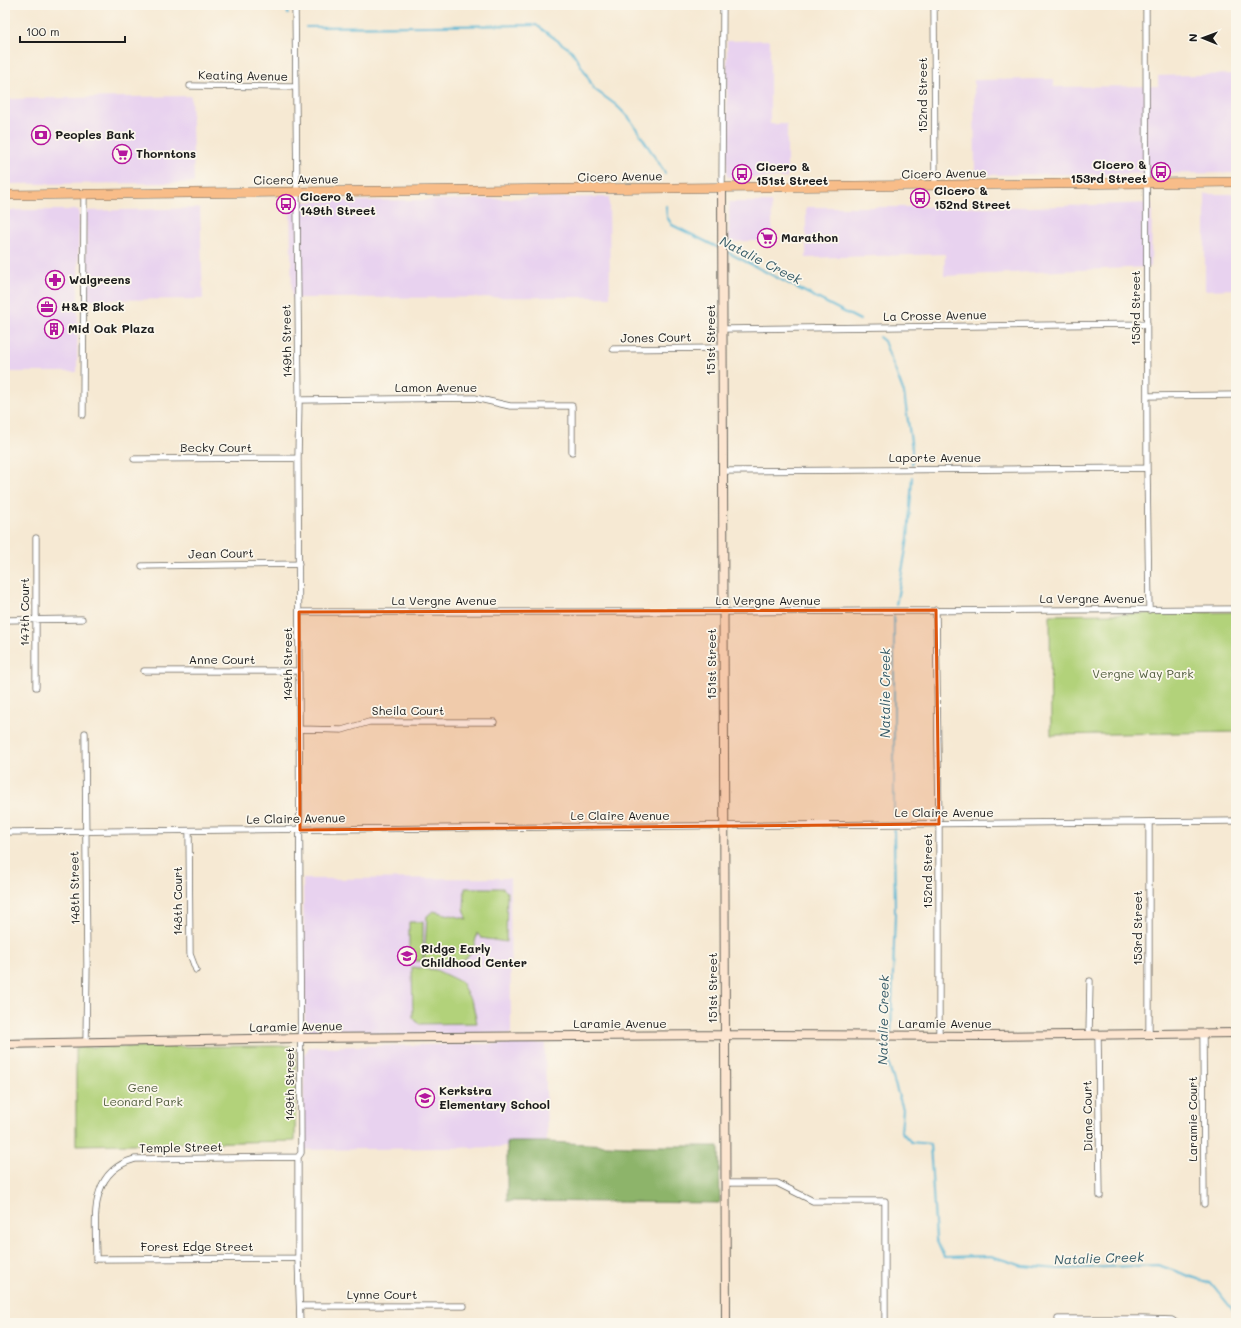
<svg xmlns="http://www.w3.org/2000/svg" width="1241" height="1328" font-family="Mali,sans-serif">
<rect width="100%" height="100%" fill="#fbf7ec"/>
<filter id="ink" filterUnits="userSpaceOnUse"><feTurbulence type="fractalNoise" baseFrequency=".025" numOctaves="2"/><feDisplacementMap in="SourceGraphic" scale="8" xChannelSelector="R" yChannelSelector="G"/><feConvolveMatrix kernelMatrix="1 2 1 2 8 2 1 2 1" color-interpolation-filters="sRGB"/></filter>
<filter id="wash" filterUnits="userSpaceOnUse"><feTurbulence type="fractalNoise" baseFrequency=".012" numOctaves="4" result="noise"/><feDisplacementMap in="SourceGraphic" scale="16" xChannelSelector="R" yChannelSelector="G"/><feGaussianBlur stdDeviation="0.9" result="paint"/><feColorMatrix in="noise" values="0 0 0 0 0 0 0 0 0 0 0 0 0 0 0 0 0 1.4 0 .05"/><feComposite in="paint" operator="in"/></filter>
<g filter="url(#wash)">
<rect width="100%" height="100%" fill="#f6e9d3"/>
<path fill="#e8d2ef" d="M770,40V124H787V178L727,177V41Z
M1236,74V173L975,175L974,80L1054,79V87L1158,86V76Z
M191,96L194,183L5,184V99Z
M1205,194H1236V289L1205,290Z
M609,197L610,297L292,298L290,202Z
M729,202H771L773,240L729,242Z
M1152,203L1151,267L944,276L945,254L806,258V207H1034Z
M200,208L203,299L86,300V211Z
M5,210H79L77,372H5Z
M510,878L511,1034L305,1036L303,879Z
M545,1043L547,1142H507V1147L303,1150L304,1055L309,1047Z"/>
<path fill="#b2d27a" stroke="#67774b" d="M1236,612V732L1051,735L1050,615Z
M465,888H503L507,892L506,942L481,938L477,933C472,967 453,966 424,965L427,916L433,911L467,919L464,908Z
M409,922H423V961H409Z
M412,967L436,970L461,982L473,1005L477,1023L419,1024L413,1018Z
M291,1046L296,1052L295,1141L76,1145V1047Z"/>
<path fill="#8db46a" stroke="#546843" d="M507,1142H547L628,1146H719L720,1203L507,1201Z"/>
<g fill="none" stroke-linecap="round" stroke-linejoin="round">
<path stroke="#56b5d4" stroke-width="2" d="M287,5L288,14
M306,27L536,25L572,51L585,72L594,89L616,105L630,119L664,171L665,174
M666,206L667,217L672,225L721,249
M725,251L860,320
M879,337L884,341L904,393L912,449V464
M896,605L908,538L912,477
M894,818V616
M891,1033L895,914L894,830
M890,1037L889,1066L903,1109L901,1132L911,1142L930,1144L936,1239L944,1257L991,1256L1023,1266L1059,1269L1158,1265L1212,1284L1236,1314"/>
</g>
</g>
<g filter="url(#ink)">
<g fill="none" stroke-linecap="round" stroke-linejoin="round">
<g stroke="#68645c" stroke-width="7">
<path id="street" d="M295,5L299,400L298,458L301,1153L298,1157V1258L300,1323
M934,5L935,186
M1146,5L1147,468L1149,610
M190,86L295,87
M722,188L723,5
M723,329L1147,324
M613,349L723,348
M1148,396L1236,395
M299,400L475,398L510,406H572V452
M83,415L84,195
M134,459L298,458
M723,471L1147,468
M142,566L299,564
M936,610L939,824V1036
M299,612H724L1236,609
M5,620L82,619
M144,671H299
M36,687V538
M300,729L342,730L369,722H494
M85,733L87,964L86,1043
M1149,822V1034
M189,831L190,954L196,970
M5,832L1236,821
M1203,1033L1204,1204
M1089,1035L1090,981
M1098,1035L1100,1196
M298,1157L135,1159C87,1172 96,1220 96,1259L298,1258
M726,1183H777L813,1201H885V1323
M300,1306H464
M1058,1319H1143L1172,1320L1176,1323"/>
</g>
<g stroke="#68645c" stroke-width="10">
<path id="secondary" d="M722,188L726,1323
M5,1044L301,1038L725,1035L992,1036L1236,1033"/>
</g>
<g stroke="#68645c" stroke-width="10">
<path id="primary" d="M5,195L1236,182"/>
</g>
<use href="#street" stroke="#fff" stroke-width="5.5"/>
<use href="#secondary" stroke="#fce5d0" stroke-width="8"/>
<use href="#primary" stroke="#f8bd89" stroke-width="9"/>
</g>
</g>
<path fill="#de560d" fill-opacity="0.2" stroke="#de560d" stroke-width="3" stroke-linejoin="round" d="M936,610L939,824L300,830L299,612Z"/>
<defs>
<g id="bank-ring" transform="scale(1)"><circle r="9.5" fill="#fbf7ec" stroke="#b5179e" stroke-width="1.5"/><path d="M-6-4H6V4H-6ZM0-2.3a2.3 2.3 0 1 0 0 4.6a2.3 2.3 0 1 0 0-4.6Z" fill="#b5179e"/></g>
<g id="supermarket-ring" transform="scale(1)"><circle r="9.5" fill="#fbf7ec" stroke="#b5179e" stroke-width="1.5"/><path d="M-6-5.5h2.5l.6 2H6L4.5 2H-2.5L-4.4-4H-6ZM-1.5 3.2a1.3 1.3 0 1 0 .1 0ZM3 3.2a1.3 1.3 0 1 0 .1 0Z" fill="#b5179e"/></g>
<g id="bus-ring" transform="scale(1)"><circle r="9.5" fill="#fbf7ec" stroke="#b5179e" stroke-width="1.5"/><path d="M-5-6H5V4H4V6H2V4H-2V6H-4V4H-5ZM-3.5-4V0h7V-4ZM-3.5 1.2v1.5H-2V1.2ZM2 1.2v1.5H3.5V1.2Z" fill="#b5179e"/></g>
<g id="pharmacy-ring" transform="scale(1)"><circle r="9.5" fill="#fbf7ec" stroke="#b5179e" stroke-width="1.5"/><path d="M-2-6h4v4h4v4h-4v4h-4v-4h-4v-4h4Z" fill="#b5179e"/></g>
<g id="office-ring" transform="scale(1)"><circle r="9.5" fill="#fbf7ec" stroke="#b5179e" stroke-width="1.5"/><path d="M-6-3h4V-5.5h4V-3h4V5H-6ZM-1-4.5V-3h2v-1.5ZM-6 0V1H6V0Z" fill="#b5179e"/></g>
<g id="building-ring" transform="scale(1)"><circle r="9.5" fill="#fbf7ec" stroke="#b5179e" stroke-width="1.5"/><path d="M-4-6H4V6H1V3H-1V6H-4ZM-2.5-4.3h1.7v1.8h-1.7ZM.8-4.3h1.7v1.8H.8ZM-2.5-1h1.7V.8h-1.7ZM.8-1h1.7V.8H.8Z" fill="#b5179e"/></g>
<g id="school-ring" transform="scale(1)"><circle r="9.5" fill="#fbf7ec" stroke="#b5179e" stroke-width="1.5"/><path d="M0-5L7-2L0 1L-7-2ZM-4 1L0 2.5L4 1V4Q0 6-4 4Z" fill="#b5179e"/></g>
</defs>
<g fill-rule="evenodd">
<use href="#bank-ring" x="41" y="135"/>
<use href="#supermarket-ring" x="122" y="154"/>
<use href="#bus-ring" x="1161" y="172"/>
<use href="#bus-ring" x="742" y="174"/>
<use href="#bus-ring" x="920" y="198"/>
<use href="#bus-ring" x="286" y="204"/>
<use href="#supermarket-ring" x="767" y="238"/>
<use href="#pharmacy-ring" x="55" y="280"/>
<use href="#office-ring" x="47" y="307"/>
<use href="#building-ring" x="54" y="329"/>
<use href="#school-ring" x="407" y="956"/>
<use href="#school-ring" x="425" y="1098"/>
</g>
<g text-anchor="middle" stroke-width="3.5" stroke-linejoin="round" paint-order="stroke">
<g font-size="12" fill="#1c1c1c" stroke="#fbf7ec">
<text transform="translate(243 76) rotate(1)" y="4">Keating Avenue</text>
<text transform="translate(923 95) rotate(-90)" y="4">152nd Street</text>
<text transform="translate(944 174) rotate(-1)" y="4">Cicero Avenue</text>
<text transform="translate(620 177) rotate(-1)" y="4">Cicero Avenue</text>
<text transform="translate(296 180) rotate(-1)" y="4">Cicero Avenue</text>
<text transform="translate(1136 308) rotate(-90)" y="4">153rd Street</text>
<text transform="translate(935 316) rotate(-1)" y="4">La Crosse Avenue</text>
<text transform="translate(656 338) rotate(-1)" y="4">Jones Court</text>
<text transform="translate(711 340) rotate(-90)" y="4">151st Street</text>
<text transform="translate(287 341) rotate(-91)" y="4">149th Street</text>
<text x="436" y="392">Lamon Avenue</text>
<text x="216" y="452">Becky Court</text>
<text x="935" y="462">Laporte Avenue</text>
<text transform="translate(221 554) rotate(-1)" y="4">Jean Court</text>
<text x="1092" y="603">La Vergne Avenue</text>
<text x="444" y="605">La Vergne Avenue</text>
<text x="768" y="605">La Vergne Avenue</text>
<text transform="translate(25 612) rotate(-90)" y="4">147th Court</text>
<text x="222" y="664">Anne Court</text>
<text transform="translate(288 664) rotate(-90)" y="4">149th Street</text>
<text transform="translate(712 664) rotate(-90)" y="4">151st Street</text>
<text x="408" y="715">Sheila Court</text>
<text x="944" y="817">Le Claire Avenue</text>
<text x="620" y="820">Le Claire Avenue</text>
<text transform="translate(296 819) rotate(-1)" y="4">Le Claire Avenue</text>
<text transform="translate(928 871) rotate(-90)" y="4">152nd Street</text>
<text transform="translate(75 888) rotate(-91)" y="4">148th Street</text>
<text transform="translate(178 901) rotate(-90)" y="4">148th Court</text>
<text transform="translate(1138 928) rotate(-90)" y="4">153rd Street</text>
<text transform="translate(713 988) rotate(-90)" y="4">151st Street</text>
<text x="620" y="1028">Laramie Avenue</text>
<text x="945" y="1028">Laramie Avenue</text>
<text transform="translate(296 1027) rotate(-1)" y="4">Laramie Avenue</text>
<text transform="translate(290 1084) rotate(-90)" y="4">149th Street</text>
<text transform="translate(1088 1116) rotate(-91)" y="4">Diane Court</text>
<text transform="translate(1193 1119) rotate(-90)" y="4">Laramie Court</text>
<text transform="translate(181 1148) rotate(-1)" y="4">Temple Street</text>
<text x="197" y="1251">Forest Edge Street</text>
<text x="382" y="1299">Lynne Court</text>
</g>
<g font-size="12" font-weight="bold" fill="#1c1c1c" stroke="#fbf7ec" text-anchor="start">
<text x="55" y="139">Peoples Bank</text>
<text x="136" y="158">Thorntons</text>
<text x="1147" y="169" text-anchor="end">Cicero &amp;<tspan x="1147" dy="14">153rd Street</tspan></text>
<text x="756" y="171">Cicero &amp;<tspan x="756" dy="14">151st Street</tspan></text>
<text x="934" y="195">Cicero &amp;<tspan x="934" dy="14">152nd Street</tspan></text>
<text x="300" y="201">Cicero &amp;<tspan x="300" dy="14">149th Street</tspan></text>
<text x="781" y="242">Marathon</text>
<text x="69" y="284">Walgreens</text>
<text x="61" y="311">H&amp;R Block</text>
<text x="68" y="333">Mid Oak Plaza</text>
<text x="421" y="953">Ridge Early<tspan x="421" dy="14">Childhood Center</tspan></text>
<text x="439" y="1095">Kerkstra<tspan x="439" dy="14">Elementary School</tspan></text>
</g>
<g font-size="12" fill="#505c3d" stroke="#fbf7ec">
<text x="1143" y="678">Vergne Way Park</text>
<text x="143" y="1092">Gene<tspan x="143" dy="14">Leonard Park</tspan></text>
</g>
<g font-size="13" font-style="italic" fill="#335966" stroke="#fbf7ec">
<text transform="translate(761 260) rotate(27)" y="5">Natalie Creek</text>
<text transform="translate(885 693) rotate(-90)" y="5">Natalie Creek</text>
<text transform="translate(883 1020) rotate(-89)" y="5">Natalie Creek</text>
<text transform="translate(1099 1258) rotate(-2)" y="5">Natalie Creek</text>
</g>
</g>
<rect width="1241" height="1328" fill="none" stroke="#fbf7ec" stroke-width="20"/>
<g transform="translate(1203 38) rotate(271)" stroke="#fbf7ec" stroke-width="3" paint-order="stroke">
<path d="M0-3L7 15L0 10L-7 15Z" fill="#1c1c1c"/>
<text y="-6" font-size="11" font-weight="bold" text-anchor="middle" fill="#1c1c1c">N</text>
</g>
<path d="M20 36v6h105v-6" fill="none" stroke="#1c1c1c" stroke-width="2"/>
<text x="26" y="36" font-size="12" fill="#1c1c1c" stroke="#fbf7ec" stroke-width="3" paint-order="stroke">100 m</text>
</svg>
